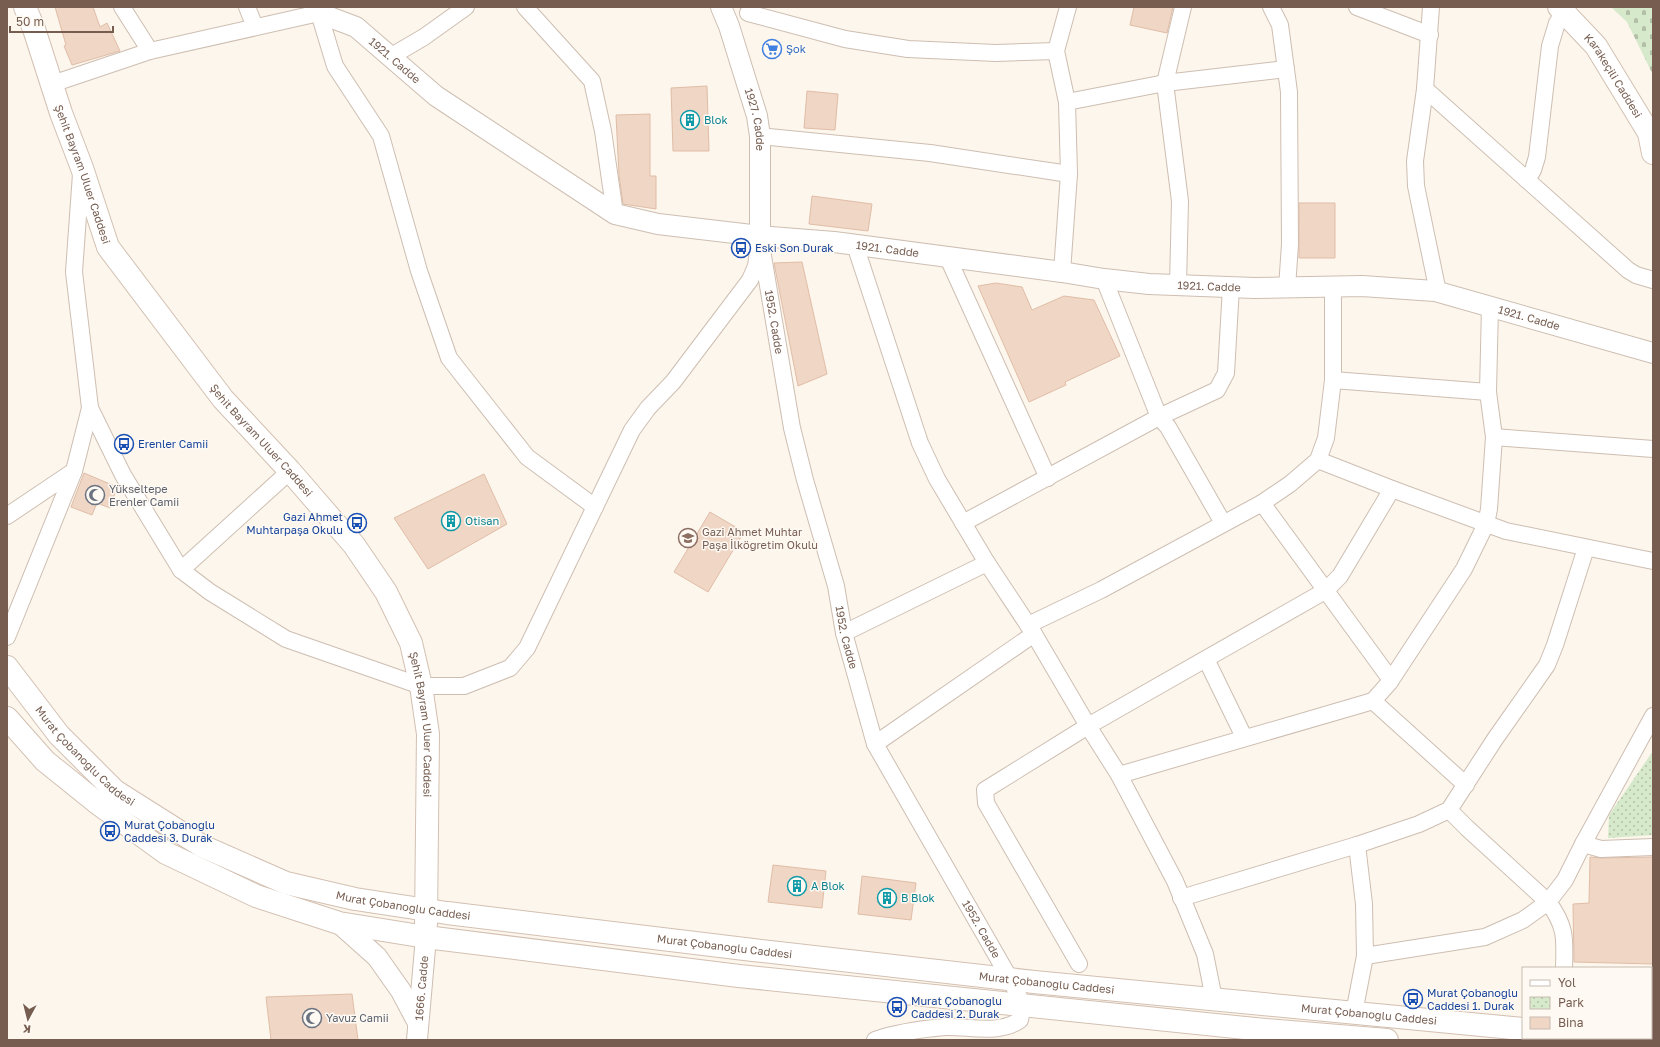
<svg xmlns="http://www.w3.org/2000/svg" width="1660" height="1047" font-family="'Golos Text',sans-serif">
<defs>
<pattern id="cemetery-stones" width="16" height="16" patternUnits="userSpaceOnUse"><rect width="16" height="16" fill="#d7e9cb"/><path d="M2 7V4a2 2 0 0 1 4 0v3zM10 15v-3a2 2 0 0 1 4 0v3z" fill="#b3c0a7"/></pattern>
<pattern id="park-dots" width="8" height="8" patternUnits="userSpaceOnUse"><rect width="8" height="8" fill="#d7e9cb"/><path d="M2 2h.1M6 6h.1" fill="none" stroke="#b3c0a7" stroke-width="1.8" stroke-linecap="round"/></pattern>
</defs>
<rect width="100%" height="100%" fill="#fcf6ec"/>
<path fill="url(#cemetery-stones)" d="M1611,7H1653V75L1627,22Z"/>
<path fill="url(#park-dots)" d="M1653,751V835L1608,838L1609,815Z"/>
<path fill="#efd6c5" stroke="#e1bda7" d="M55,7H93L100,27L107,23L120,51L72,65L64,46L66,45Z
M1134,7H1173L1167,33L1130,25Z
M707,86L709,151H673L671,88Z
M807,91L838,94L835,130L804,128Z
M650,114V176H656V209L623,204L619,175L616,115Z
M812,196L872,204L868,231L809,224Z
M1299,203H1335V258H1299Z
M802,262L827,374L798,386L774,263Z
M996,283L1022,287L1032,310L1064,296L1094,300L1120,356L1065,382L1066,385L1029,402L978,286Z
M84,473L117,487L110,508L97,503L92,515L71,507Z
M484,474L507,524L428,569L394,518Z
M710,512L744,532L708,592L674,572Z
M1590,857L1601,858L1653,857V964L1574,962L1573,904L1589,903Z
M773,865L826,871L822,908L768,902Z
M862,876L916,883L911,920L858,914Z
M352,994L358,1040H271L266,997Z"/>
<g fill="none" stroke-linecap="round" stroke-linejoin="round">
<g stroke="#cebeb2" stroke-width="18">
<g id="minor">
<path d="M122,7L150,51"/>
<path d="M247,7L255,27"/>
<path d="M525,7L592,81L603,131L615,214"/>
<path d="M1271,7L1280,25L1289,92L1290,244L1287,288"/>
<path d="M1357,7L1430,35"/>
<path d="M1431,7L1425,89L1415,161L1416,186L1438,292"/>
<path d="M748,13L845,39L908,49L996,53L1056,51"/>
<path d="M390,57L424,37L466,7"/>
<path d="M52,84L150,51L319,13L335,66L381,136L419,271L449,358L527,457L595,507"/>
<path d="M1425,89L1628,270L1636,275L1653,280"/>
<path d="M1067,102L1165,83L1286,69"/>
<path d="M760,136L930,153L1069,174"/>
<path d="M81,174L74,272L90,408L123,475L181,570L210,592L286,639L421,686H464L510,668L527,648L632,430L648,408L673,382L750,280L756,266L760,236"/>
<path d="M1527,180L1533,170L1537,157L1550,46L1557,23L1564,12"/>
<path d="M855,245L920,443L937,479L987,563L1034,634L1088,726L1119,775L1175,881L1205,954L1214,999"/>
<path id="s1" d="M762,250L792,428L805,480L836,586L844,633L875,744L1010,979L1023,1005L1020,1020C999,1035 969,1026 945,1027C922,1029 897,1032 875,1040"/>
<path d="M948,258L1048,478"/>
<path d="M1062,272L1069,174L1067,102L1056,51L1068,7"/>
<path d="M1104,279L1159,417L1168,427L1223,523"/>
<path d="M1178,285L1180,201L1165,83L1183,7"/>
<path d="M1333,380L1488,392"/>
<path d="M1494,437L1653,449"/>
<path d="M1318,460L1392,489L1506,531L1653,561"/>
<path d="M1262,503L1391,680"/>
<path d="M7,516L74,471"/>
<path d="M963,523L1159,417L1217,390L1226,373L1231,287"/>
<path d="M181,570L290,471"/>
<path d="M1028,625L1101,590L1262,503L1290,484L1318,460L1326,438L1333,380V287"/>
<path d="M844,633L987,563"/>
<path d="M7,637L74,471L90,408"/>
<path d="M1206,659L1244,737"/>
<path d="M1373,701L1466,785"/>
<path d="M875,744L1034,634"/>
<path d="M1119,775L1373,701L1389,683L1464,569L1486,524L1489,509L1494,437L1488,392L1490,306"/>
<path d="M1449,810L1467,828L1548,902C1566,926 1565,938 1564,968"/>
<path d="M1583,844L1601,849L1653,847"/>
<path d="M1181,898L1357,845L1419,824L1449,810L1495,739L1547,665L1555,645L1586,548"/>
<path d="M1365,956L1485,937L1523,920L1548,902L1565,880L1583,844L1653,716"/>
<path d="M1079,964L986,803L985,790L1088,726L1325,591L1340,576L1392,489"/>
<path d="M1354,1013L1365,956L1364,904L1357,845"/>
</g>
</g>
<g stroke="#cebeb2" stroke-width="22">
<g id="tertiary">
<path id="s2" d="M317,7L319,13L356,27L436,96L615,214L658,224L760,236L834,242L1062,272L1104,279L1149,284L1254,288L1362,286L1435,291L1653,353"/>
<path id="s3" d="M721,7L729,26L757,116L760,136V236"/>
<path d="M339,923L377,957L401,991L418,1023"/>
<path id="s4" d="M417,1040L426,937"/>
</g>
</g>
<g stroke="#d3c0b2" stroke-width="24">
<g id="secondary">
<path id="s5" d="M25,7L34,29L61,113L82,168L108,247L223,399L290,471L354,545L386,592L411,643L421,686L428,734L426,924"/>
<path id="s6" d="M1559,7L1596,46L1649,133L1653,153"/>
<path id="s7" d="M7,667L59,735L115,791L202,846L286,883L355,899L447,913L753,950L1034,982L1523,1029"/>
<path d="M7,718L45,761L96,802L166,853L256,896L339,923L426,937L739,976L1255,1029L1387,1040"/>
<path d="M1623,1038L1645,1040"/>
</g>
</g>
<use href="#minor" stroke="#fff" stroke-width="16"/>
<use href="#tertiary" stroke="#fff" stroke-width="20"/>
<use href="#secondary" stroke="#fff" stroke-width="22"/>
</g>
<defs>
<g id="supermarket-ring" transform="scale(1)"><circle r="9.5" fill="#fefaf3" stroke="#3f7fe0" stroke-width="1.5"/><path d="M-6-5.5h2.5l.6 2H6L4.5 2H-2.5L-4.4-4H-6ZM-1.5 3.2a1.3 1.3 0 1 0 .1 0ZM3 3.2a1.3 1.3 0 1 0 .1 0Z" fill="#3f7fe0"/></g>
<g id="building-ring" transform="scale(1)"><circle r="9.5" fill="#fefaf3" stroke="#0f9aa8" stroke-width="1.5"/><path d="M-4-6H4V6H1V3H-1V6H-4ZM-2.5-4.3h1.7v1.8h-1.7ZM.8-4.3h1.7v1.8H.8ZM-2.5-1h1.7V.8h-1.7ZM.8-1h1.7V.8H.8Z" fill="#0f9aa8"/></g>
<g id="bus-ring" transform="scale(1)"><circle r="9.5" fill="#fefaf3" stroke="#1a4fb4" stroke-width="1.5"/><path d="M-5-6H5V4H4V6H2V4H-2V6H-4V4H-5ZM-3.5-4V0h7V-4ZM-3.5 1.2v1.5H-2V1.2ZM2 1.2v1.5H3.5V1.2Z" fill="#1a4fb4"/></g>
<g id="mosque-ring" transform="scale(1)"><circle r="9.5" fill="#fefaf3" stroke="#6b7280" stroke-width="1.5"/><path d="M3.5-4.9A6 6 0 1 0 3.5 4.9A5 5 0 1 1 3.5-4.9Z" fill="#6b7280"/></g>
<g id="school-ring" transform="scale(1)"><circle r="9.5" fill="#fefaf3" stroke="#8d6e63" stroke-width="1.5"/><path d="M0-5L7-2L0 1L-7-2ZM-4 1L0 2.5L4 1V4Q0 6-4 4Z" fill="#8d6e63"/></g>
</defs>
<g fill-rule="evenodd">
<use href="#supermarket-ring" x="772" y="49"/>
<use href="#building-ring" x="690" y="120"/>
<use href="#bus-ring" x="741" y="248"/>
<use href="#bus-ring" x="124" y="444"/>
<use href="#mosque-ring" x="95" y="495"/>
<use href="#building-ring" x="451" y="521"/>
<use href="#bus-ring" x="357" y="523"/>
<use href="#school-ring" x="688" y="538"/>
<use href="#bus-ring" x="110" y="831"/>
<use href="#building-ring" x="797" y="886"/>
<use href="#building-ring" x="887" y="898"/>
<use href="#bus-ring" x="1413" y="999"/>
<use href="#bus-ring" x="897" y="1007"/>
<use href="#mosque-ring" x="312" y="1018"/>
</g>
<g text-anchor="middle" stroke-width="3" stroke-linejoin="round" paint-order="stroke">
<g font-size="11" fill="#366cbe" stroke="#fefaf3" text-anchor="start">
<text x="786" y="53">Şok</text>
</g>
<g font-size="11" fill="#765d50" stroke="#fefaf3">
<text dy="4" stroke="none"><textPath href="#s2" startOffset="97">1921. Cadde</textPath></text>
<text dy="4" stroke="none"><textPath href="#s6" startOffset="88">Karakeçili Caddesi</textPath></text>
<text dy="4" stroke="none"><textPath href="#s3" startOffset="118">1927. Cadde</textPath></text>
<text dy="4" stroke="none"><textPath href="#s5" startOffset="177">Şehit Bayram Uluer Caddesi</textPath></text>
<text dy="4" stroke="none"><textPath href="#s2" startOffset="641">1921. Cadde</textPath></text>
<text dy="4" stroke="none"><textPath href="#s2" startOffset="965">1921. Cadde</textPath></text>
<text dy="4" stroke="none"><textPath href="#s2" startOffset="1289">1921. Cadde</textPath></text>
<text dy="4" stroke="none"><textPath href="#s1" startOffset="73">1952. Cadde</textPath></text>
<text dy="4" stroke="none"><textPath href="#s5" startOffset="501">Şehit Bayram Uluer Caddesi</textPath></text>
<text dy="4" stroke="none"><textPath href="#s1" startOffset="397">1952. Cadde</textPath></text>
<text dy="4" stroke="none"><textPath href="#s5" startOffset="837">Şehit Bayram Uluer Caddesi</textPath></text>
<text dy="4" stroke="none"><textPath href="#s7" startOffset="119">Murat Çobanoğlu Caddesi</textPath></text>
<text dy="4" stroke="none"><textPath href="#s7" startOffset="479">Murat Çobanoğlu Caddesi</textPath></text>
<text dy="4" stroke="none"><textPath href="#s1" startOffset="721">1952. Cadde</textPath></text>
<text dy="4" stroke="none"><textPath href="#s7" startOffset="803">Murat Çobanoğlu Caddesi</textPath></text>
<text dy="4" stroke="none"><textPath href="#s7" startOffset="1127">Murat Çobanoğlu Caddesi</textPath></text>
<text dy="4" stroke="none"><textPath href="#s4" startOffset="52">1666. Cadde</textPath></text>
<text dy="4" stroke="none"><textPath href="#s7" startOffset="1451">Murat Çobanoğlu Caddesi</textPath></text>
</g>
<g font-size="11" fill="#0d838f" stroke="#fefaf3" text-anchor="start">
<text x="704" y="124">Blok</text>
<text x="465" y="525">Otisan</text>
<text x="811" y="890">A Blok</text>
<text x="901" y="902">B Blok</text>
</g>
<g font-size="11" fill="#164399" stroke="#fefaf3" text-anchor="start">
<text x="755" y="252">Eski Son Durak</text>
<text x="138" y="448">Erenler Camii</text>
<text x="343" y="521" text-anchor="end">Gazi Ahmet<tspan x="343" dy="13">Muhtarpaşa Okulu</tspan></text>
<text x="124" y="829">Murat Çobanoğlu<tspan x="124" dy="13">Caddesi 3. Durak</tspan></text>
<text x="1427" y="997">Murat Çobanoğlu<tspan x="1427" dy="13">Caddesi 1. Durak</tspan></text>
<text x="911" y="1005">Murat Çobanoğlu<tspan x="911" dy="13">Caddesi 2. Durak</tspan></text>
</g>
<g font-size="11" fill="#5b616d" stroke="#fefaf3" text-anchor="start">
<text x="109" y="493">Yükseltepe<tspan x="109" dy="13">Erenler Camii</tspan></text>
<text x="326" y="1022">Yavuz Camii</text>
</g>
<g font-size="11" fill="#785e54" stroke="#fefaf3" text-anchor="start">
<text x="702" y="536">Gazi Ahmet Muhtar<tspan x="702" dy="13">Paşa İlköğretim Okulu</tspan></text>
</g>
</g>
<rect width="1660" height="1047" fill="none" stroke="#765d50" stroke-width="16"/>
<rect x="1522" y="967" width="130" height="72" fill="#fefaf3" stroke="#c8bbb2"/>
<rect x="1530" y="980" width="20" height="6" fill="#ffffff" stroke="#c8bbb2"/>
<text x="1558" y="987" font-size="12" fill="#765d50">Yol</text>
<rect x="1530" y="997" width="20" height="12" fill="url(#park-dots)" stroke="#c8bbb2"/>
<text x="1558" y="1007" font-size="12" fill="#765d50">Park</text>
<rect x="1530" y="1017" width="20" height="12" fill="#efd6c5" stroke="#c8bbb2"/>
<text x="1558" y="1027" font-size="12" fill="#765d50">Bina</text>
<g transform="translate(28 1019) rotate(187)" stroke="#fefaf3" stroke-width="3" paint-order="stroke">
<path d="M0-3L7 15L0 10L-7 15Z" fill="#765d50"/>
<text y="-6" font-size="11" font-weight="bold" text-anchor="middle" fill="#765d50">K</text>
</g>
<path d="M10 26v6h103v-6" fill="none" stroke="#765d50" stroke-width="2"/>
<text x="16" y="26" font-size="12" fill="#765d50" stroke="#fefaf3" stroke-width="3" paint-order="stroke">50 m</text>
</svg>
